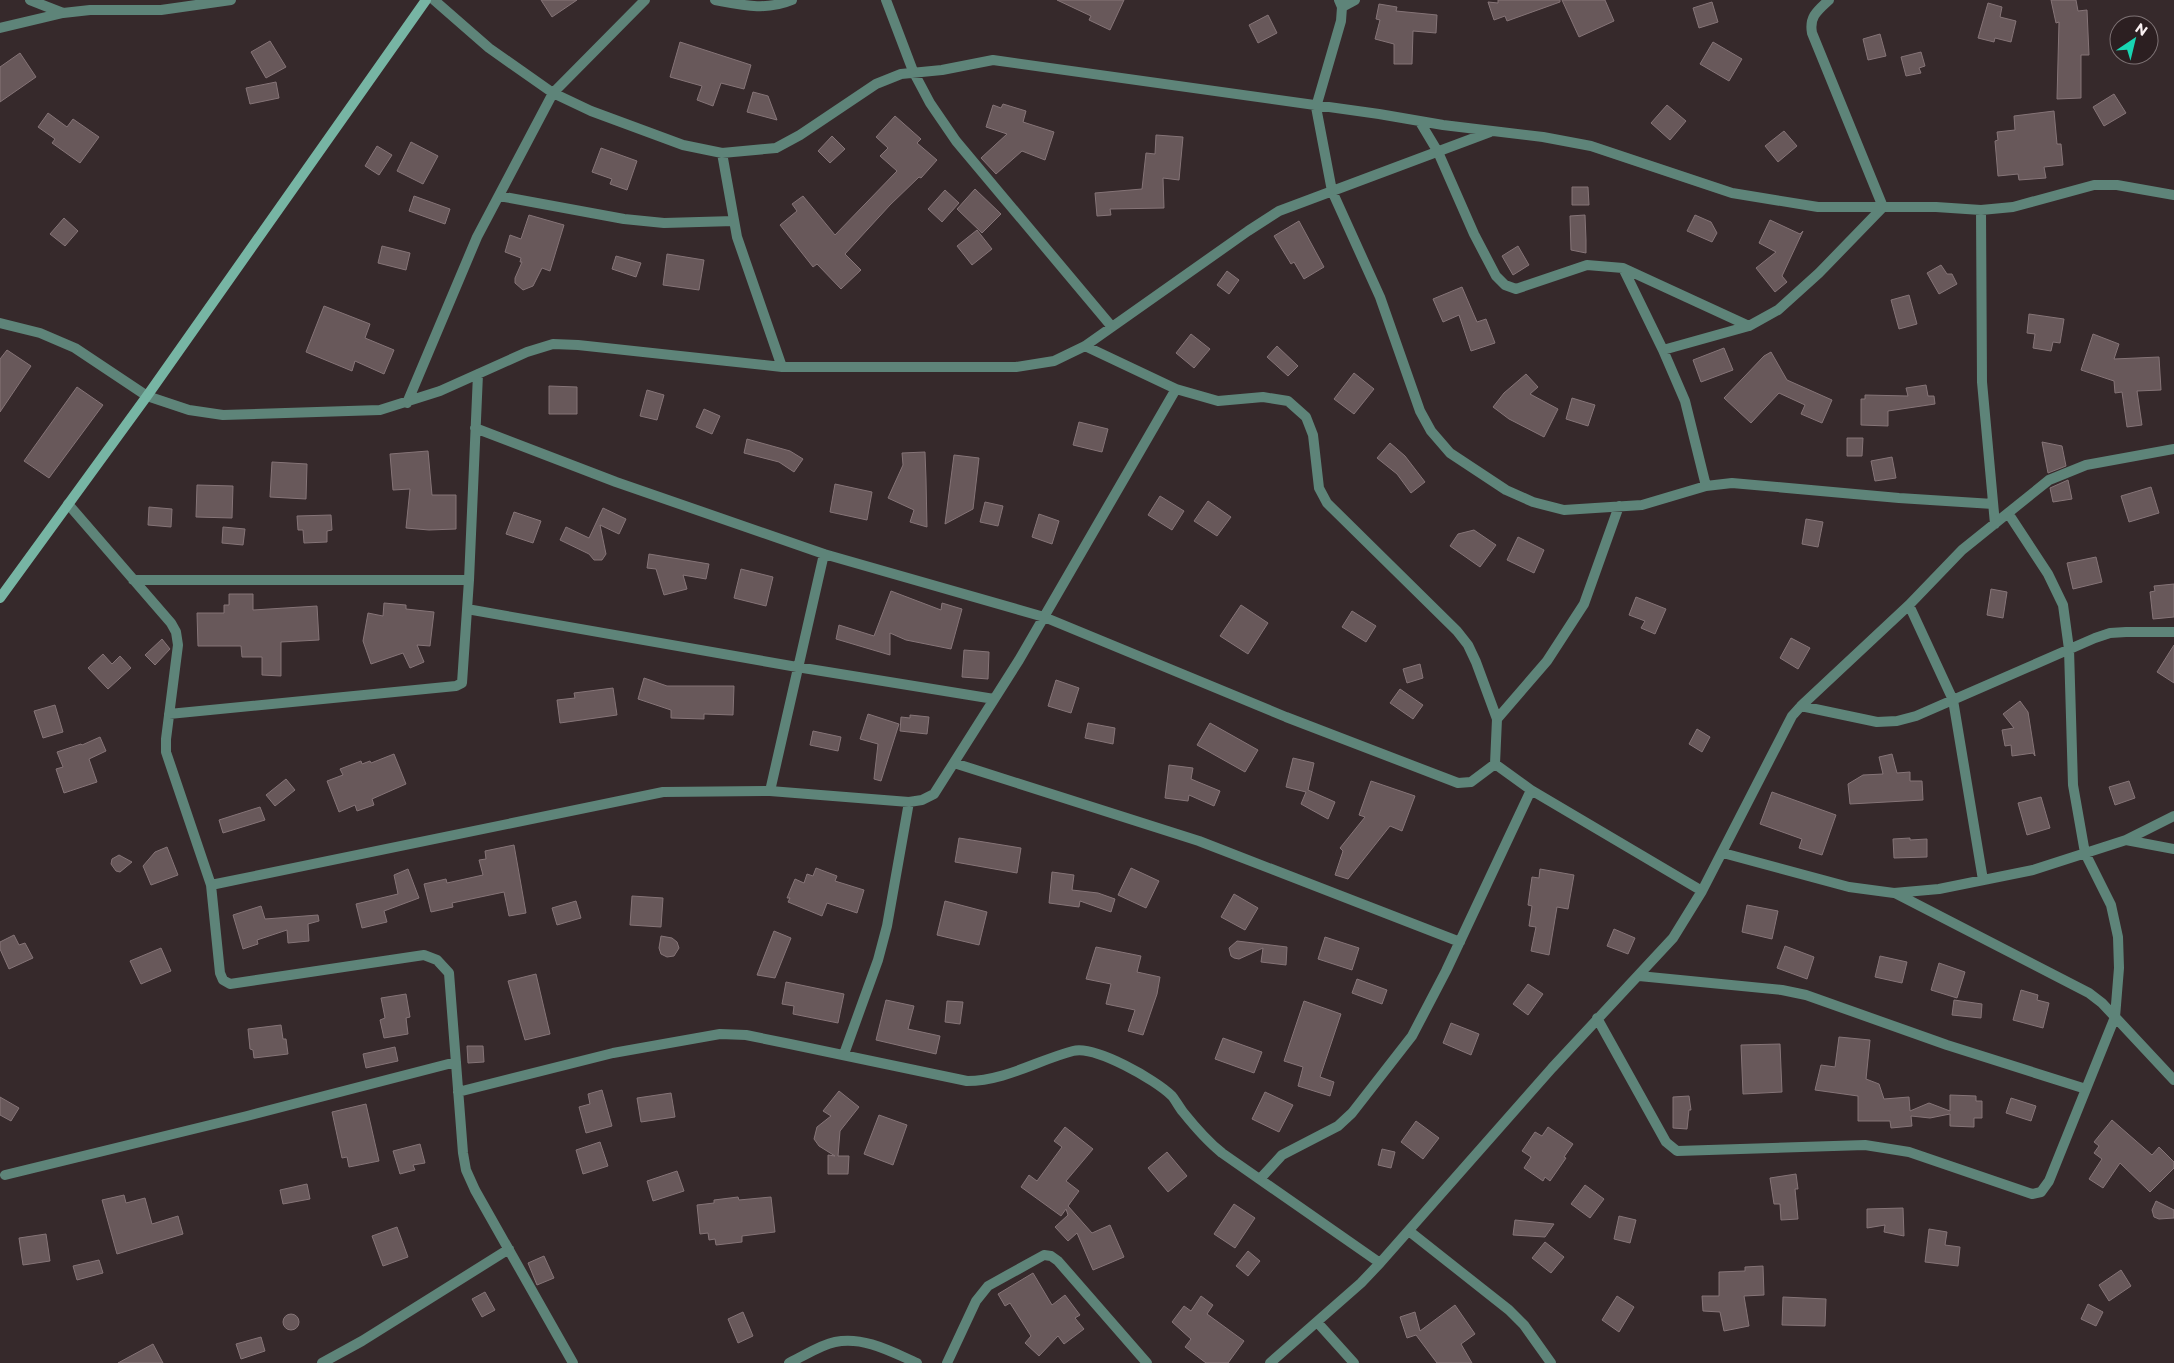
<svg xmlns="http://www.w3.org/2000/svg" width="2174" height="1363" font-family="Montserrat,sans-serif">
<rect width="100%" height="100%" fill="#36292b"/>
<path fill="#68585a" stroke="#857477" d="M541,0H577L552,17Z
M1057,0H1124L1110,30L1089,20L1091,16Z
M1498,0H1560V2L1507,21L1505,16L1494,20L1488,2L1498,3Z
M1562,0H1605L1614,21L1579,37Z
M2051,0H2076L2078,11L2087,10L2089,55H2081V98L2057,99L2059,22L2056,23Z
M1712,2L1718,22L1699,28L1693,8Z
M1988,3L2002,7L2000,17L2016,21L2011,42L1995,38L1994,42L1978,38Z
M1379,4L1397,7L1396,11L1437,15L1436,33L1413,31L1412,64H1394V44L1375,39L1380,20L1376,19Z
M1268,15L1277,33L1258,43L1249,25Z
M1880,34L1886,56L1868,60L1863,39Z
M270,41L286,67L266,78L251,52Z
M680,42L751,65L744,89L721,83L713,106L697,100L702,86L670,77Z
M1713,42L1742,59L1729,81L1700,64Z
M1921,52L1925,66L1919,68L1921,73L1906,76L1901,57Z
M20,53L36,77L0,102V67Z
M276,82L279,98L250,104L246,88Z
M753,92L768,96L777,120L747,112Z
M2114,94L2126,113L2104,126L2093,107Z
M1003,104L1026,111L1023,122L1054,132L1045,160L1022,151L996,174L981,158L1007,134L986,127L993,105L1001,108Z
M1667,105L1686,121L1670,140L1651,123Z
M2054,111L2057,144H2061L2063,165L2044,167L2046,178L2019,180L2018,174L1998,176L1995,141L1998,140L1997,132L2015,130L2014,116Z
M48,113L67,127L73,119L99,137L80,163L52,143L55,139L38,127Z
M895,116L921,139L917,143L937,160L921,178L919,177L890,205L845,254L861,270L841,289L817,264L813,267L780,225L797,211L792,204L803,196L835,235L897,171L880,156L888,148L876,137Z
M1784,131L1797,146L1778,162L1765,146Z
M1156,135L1183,137L1179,180L1163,178L1164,208L1110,209L1111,215L1097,216L1095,193L1142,189L1146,153L1155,154Z
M832,136L845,149L830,163L818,151Z
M411,142L438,156L423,184L397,171Z
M377,146L392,155L379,175L365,166Z
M601,148L637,161L627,190L610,184L612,179L592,172Z
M1572,187H1588L1589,205H1572Z
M975,189L1001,214L982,233L957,209Z
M945,190L959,203L942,222L928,209Z
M414,196L450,209L445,224L409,211Z
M529,215L564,225L550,271L542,268L533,286L523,290L515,283V278L522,262H520L521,258L505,252L510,235L521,239Z
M1585,215L1586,240V253L1571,250L1570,216Z
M1695,215L1711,222L1717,233L1712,242L1687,231Z
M64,218L78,231L65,246L50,234Z
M1770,220L1800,234L1803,231L1782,276L1787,282L1775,292L1756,268L1776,252L1759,243Z
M1299,221L1324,267L1304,279L1294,262L1291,264L1274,236Z
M977,230L992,249L972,265L957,246Z
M382,246L410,253L406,270L378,263Z
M1518,246L1529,265L1513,275L1502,256Z
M667,254L704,260L699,290L663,285Z
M616,256L641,263L636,277L612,269Z
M1941,265L1947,274H1952L1957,284L1939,294L1927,273Z
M1227,271L1239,280L1229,294L1217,285Z
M1462,287L1477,322L1486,319L1495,343L1471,351L1459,315L1443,322L1433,299Z
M1909,295L1917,324L1899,329L1891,300Z
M324,306L370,324L365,338L394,350L384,374L355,361L352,371L306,352Z
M2029,314L2064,319L2060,343L2053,342L2051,351L2033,348L2035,334L2027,333Z
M1191,334L1210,349L1194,368L1176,353Z
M2093,334L2119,344L2114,359L2159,357L2161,390L2137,391L2142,425L2127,427L2122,392L2115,393L2114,381L2081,370Z
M1277,346L1298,366L1288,376L1267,357Z
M1724,348L1733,370L1701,382L1693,360Z
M7,350L31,366L0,412V359Z
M1771,352L1787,380L1832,400L1822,423L1801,414L1805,405L1779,393L1751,423L1724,398L1764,356Z
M1354,373L1374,389L1354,414L1334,399Z
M1526,374L1538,387L1530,394L1558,409L1544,437L1509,419L1493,407L1504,393Z
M1926,385L1928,396H1934L1935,404L1888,411V426L1861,425V399H1865V395L1908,396L1906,388Z
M549,386L577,387V414H549Z
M77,387L103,405L49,478L24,461Z
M647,390L664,395L657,420L640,416Z
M1572,398L1595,405L1588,426L1566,419Z
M704,409L720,416L712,434L696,427Z
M1079,422L1108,429L1102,452L1073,445Z
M1847,438H1863L1862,456H1847Z
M747,439L790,451L803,459L794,472L779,462L744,453Z
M2042,442L2062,446L2066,466L2048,473Z
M1390,443L1405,456L1425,482L1411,493L1397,474L1377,458Z
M428,451L432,495H456V529L429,530L406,528L410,489L393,490L390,454Z
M925,452L926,479L927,527L910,522L914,510L888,498L903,465L902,453Z
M954,455L979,458L973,509L945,524Z
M1892,457L1896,478L1875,481L1871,461Z
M272,462L307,464L306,499L270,497Z
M2068,480L2072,499L2053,502L2050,488Z
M835,484L872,492L867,520L830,512Z
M197,485L233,486L232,518L196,517Z
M2151,487L2159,513L2129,522L2121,496Z
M1160,496L1184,511L1172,530L1148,515Z
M1208,501L1231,517L1217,536L1194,521Z
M985,502L1003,506L998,526L980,522Z
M149,507L172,509L171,527L148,525Z
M603,508L626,519L619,534L600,525L606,554L602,560H594L589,554L560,540L566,527L589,538Z
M514,512L541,521L533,543L506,534Z
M1039,514L1059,521L1052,544L1032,537Z
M331,515L332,530L327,531V542L304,543L303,530H298L297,516Z
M1806,519L1823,522L1818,547L1802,544Z
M223,527L245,529L243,545L222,543Z
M1474,530L1496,545L1480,567L1450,546L1458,534Z
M1518,537L1544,550L1534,573L1507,560Z
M649,554L709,564L706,579L683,575L687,589L664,595L656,569L647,568Z
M2096,557L2102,582L2073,589L2067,563Z
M741,569L773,577L766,606L734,598Z
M2174,584V617L2153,619L2150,592L2155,591L2154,586Z
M1991,589L2007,592L2003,618L1987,615Z
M891,591L941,610L942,603L962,609L951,649L906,640L890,633V655L836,639L839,625L874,636Z
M229,594H253V610L317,606L319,640L281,642V676L262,675V657H242L241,646H198L197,613H224V605H229Z
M1636,597L1666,609L1655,634L1641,628L1645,621L1629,615Z
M384,603L406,605V609L434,612L430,646L417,645L424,662L410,668L403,653L371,664L363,641L368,613L383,616Z
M1241,605L1268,623L1248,654L1220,636Z
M1352,611L1376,626L1366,642L1342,627Z
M1791,638L1810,648L1798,669L1780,658Z
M162,639L170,649L155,665L145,655Z
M2174,645V683L2157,672Z
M964,650L989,652L988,679L962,677Z
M103,654L112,664L120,656L131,668L108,689L88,668Z
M1420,664L1423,678L1407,683L1403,669Z
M644,678L667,686H734L733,715L704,714V719L671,718V710L638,699Z
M1056,680L1079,688L1071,713L1048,706Z
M613,688L617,715L560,723L557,700L575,698L574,693Z
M1400,689L1423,705L1413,719L1390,703Z
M2020,701L2028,712L2035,756L2033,753L2012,756L2011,745L2005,746L2002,730L2014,728L2003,714Z
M55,705L63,732L43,738L34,711Z
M868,714L899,724L881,781L874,779L878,744L860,739Z
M910,715L929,717L927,734L900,731L901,717L910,718Z
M1088,723L1115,728L1113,744L1085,738Z
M1210,723L1258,750L1245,772L1197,745Z
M1697,729L1710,737L1702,752L1689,744Z
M813,731L841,737L838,751L810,745Z
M100,737L106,751L89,759L97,782L64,793L56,769L63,767L57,752L81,744L82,745Z
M394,754L406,784L372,799L374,805L357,811L355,805L339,812L327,781L343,775L340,769L361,761L362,764L370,761L371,763Z
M1892,754L1897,773L1910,772V781H1922L1923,800L1850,804L1848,784L1863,775L1883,774L1879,757Z
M1293,758L1314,763L1308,790L1335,802L1328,819L1301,804L1306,792L1286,787Z
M1169,765L1193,768L1191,779L1220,791L1214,806L1189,795L1188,801L1165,798Z
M286,779L295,790L275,806L266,795Z
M1371,781L1415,796L1402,831L1390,826L1348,879L1335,875L1343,851L1340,848L1365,817L1359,815Z
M2129,781L2135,798L2115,805L2109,787Z
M1772,792L1836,815L1822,855L1799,848L1802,839L1760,824Z
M2041,797L2050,828L2027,835L2018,803Z
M260,807L265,820L223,833L219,820Z
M959,838L1021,848L1017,873L955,862Z
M1910,838V840L1927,839V857L1894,858L1893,839Z
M514,845L526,913L509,916L504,892L452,903L453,907L431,912L424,884L446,879L447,883L483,875L479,860L486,859L485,851Z
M167,847L178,875L151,885L143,866L155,852Z
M119,855L132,862L120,872L116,871L111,864L112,859Z
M816,868L837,876L835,881L864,890L857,913L827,903L822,916L788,902L790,898H787L795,879L804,883L807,874L813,876Z
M1131,868L1159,881L1146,908L1118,895Z
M408,869L419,898L384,911L387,922L362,928L356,904L398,894L394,875Z
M1540,869L1574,875L1568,909L1557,907L1549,955L1531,951L1536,927L1529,926L1532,906L1528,905L1532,877L1539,878Z
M1052,872L1074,875L1072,890L1098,893L1115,899L1111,912L1080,901L1079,907L1049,903Z
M1234,894L1258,908L1245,930L1221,917Z
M632,896L663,898L661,927L630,925Z
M576,901L581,918L557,925L552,908Z
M945,901L987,912L979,945L937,935Z
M1747,905L1778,911L1772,939L1742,932Z
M261,906L265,919L318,915L319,921L308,924L309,941L288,943L287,930L257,940L258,944L243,949L233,915Z
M1614,929L1635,938L1628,954L1607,946Z
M774,931L791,938L775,978L757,975Z
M14,935L19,945L25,943L33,958L9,969L0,949V942Z
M661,936L672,938L677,942L679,948L674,956L667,957L661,954L659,948Z
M1325,937L1359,948L1352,970L1318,959Z
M1237,941L1287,947L1286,965L1261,962L1263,948L1239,959L1234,958L1231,956L1229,948Z
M1785,946L1814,957L1807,979L1777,968Z
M1096,947L1141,956L1137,972L1160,977L1157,994L1143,1035L1128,1031L1135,1010L1106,1004L1111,984L1086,979Z
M161,948L171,971L141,984L130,961Z
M1880,956L1907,962L1902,983L1875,977Z
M1939,963L1965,972L1957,998L1931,990Z
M536,974L550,1034L525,1040L508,981Z
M1357,979L1387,990L1382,1004L1352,993Z
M786,982L844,994L838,1023L793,1014L794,1006L782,1004Z
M1528,984L1543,994L1528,1015L1513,1004Z
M2021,990L2038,995L2037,1000L2049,1003L2043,1028L2013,1020Z
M406,994L410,1017L406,1018L408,1034L384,1038L380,1020L385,1018L381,998Z
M886,1000L914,1006L908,1029L940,1036L936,1054L876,1040Z
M1954,1000L1982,1004L1981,1018L1952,1015Z
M947,1001L963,1002L960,1024L945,1022Z
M1304,1001L1341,1014L1320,1077L1334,1082L1330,1096L1298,1086L1303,1067L1284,1061Z
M1451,1023L1479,1034L1471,1055L1443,1043Z
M281,1025L283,1039H286L288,1054L254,1058L253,1050L250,1049L248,1029Z
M1839,1037L1870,1040L1866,1079L1879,1084L1884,1099L1909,1097L1910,1111L1929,1103L1950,1111V1095L1976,1096V1101H1982V1118H1974V1127L1950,1126V1114L1930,1118L1911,1116L1912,1126L1891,1128L1890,1121H1858V1096L1815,1090L1821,1065L1835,1067Z
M1223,1038L1262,1052L1254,1073L1215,1059Z
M1780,1044L1782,1092L1743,1094L1741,1045Z
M467,1046H483L484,1062L468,1063Z
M395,1047L398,1061L366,1068L363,1054Z
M602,1090L612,1126L586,1133L579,1107L590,1104L588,1094Z
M839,1091L859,1107L840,1131L838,1156H849L848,1174H828V1155L835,1156L819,1146L814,1139L817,1127L831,1116L823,1111Z
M1265,1092L1293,1105L1279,1132L1252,1119Z
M671,1093L675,1117L641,1122L637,1098Z
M1689,1096L1691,1110H1689L1687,1129L1673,1128V1097Z
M0,1097L19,1108L11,1121L0,1115Z
M2011,1098L2036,1106L2031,1121L2006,1113Z
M366,1104L379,1161L349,1167L347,1157L342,1158L332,1112Z
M879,1115L907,1125L893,1165L864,1154Z
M2112,1120L2152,1155L2159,1147L2174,1162V1168L2150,1192L2120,1163L2103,1188L2089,1179L2102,1159L2094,1153L2099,1146L2094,1142Z
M1416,1121L1439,1138L1423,1159L1401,1142Z
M1065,1127L1093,1149L1066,1181L1079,1191L1068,1206L1092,1233L1110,1225L1124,1257L1093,1270L1077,1233L1068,1241L1055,1227L1068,1215L1066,1209L1061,1216L1021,1187L1029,1175L1037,1181L1062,1147L1054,1141Z
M1548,1127L1573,1144L1564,1157L1566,1158L1550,1181L1545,1177L1543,1181L1524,1168L1531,1157L1522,1151L1535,1132L1542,1136Z
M600,1142L608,1166L583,1174L576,1150Z
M420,1144L425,1163L413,1165L415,1170L400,1174L393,1151Z
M1382,1149L1395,1152L1391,1168L1378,1165Z
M1167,1152L1187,1176L1168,1192L1148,1168Z
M677,1171L684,1191L653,1201L647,1181Z
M1796,1174L1798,1189H1795L1798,1219L1781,1220L1780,1204H1774L1770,1178Z
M307,1184L310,1199L283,1204L280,1190Z
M1585,1185L1604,1199L1590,1218L1571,1204Z
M124,1195L126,1203L145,1198L152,1224L178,1216L183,1234L117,1254L102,1200Z
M738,1197L739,1200L771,1197L775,1232L742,1236V1242L716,1245L715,1239L709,1240L708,1233L700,1234L697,1205L714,1203V1200Z
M2156,1201L2174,1210V1218L2159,1219L2154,1217L2152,1210Z
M1234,1204L1255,1218L1235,1248L1214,1234Z
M1903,1208L1904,1236L1884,1232L1885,1225L1867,1228V1209Z
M1619,1216L1636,1220L1630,1243L1614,1239Z
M1515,1220L1554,1224L1545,1237L1513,1235Z
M397,1227L408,1257L383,1266L372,1236Z
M1929,1229L1947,1232L1945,1245L1960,1247L1958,1266L1925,1262Z
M46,1234L50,1261L23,1265L19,1238Z
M1545,1242L1564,1257L1551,1273L1532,1258Z
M1248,1251L1260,1261L1248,1276L1236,1266Z
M544,1256L554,1278L537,1285L528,1263Z
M99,1260L103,1273L77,1280L73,1266Z
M1763,1266L1764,1295L1744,1296L1749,1326L1724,1331L1720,1312L1703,1311L1702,1296H1719V1272L1745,1271V1267Z
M2121,1270L2131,1286L2109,1301L2099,1285Z
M1033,1273L1052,1305L1065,1295L1080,1315L1075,1318L1084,1329L1064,1344L1058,1336L1039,1356L1025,1343L1031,1336L1010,1303L1005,1306L998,1294Z
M485,1292L495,1310L482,1317L472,1299Z
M1201,1296L1213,1305L1207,1314L1244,1341L1228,1363H1206L1185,1347L1191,1339L1172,1322L1184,1306L1191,1311Z
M1617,1296L1634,1307L1619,1332L1602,1320Z
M1783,1297L1826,1299L1825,1326L1782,1325Z
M2088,1304L2103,1312L2096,1326L2081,1319Z
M1455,1305L1475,1334L1461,1344L1472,1363H1437L1416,1335L1407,1338L1400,1317L1415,1312L1420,1331Z
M743,1312L753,1336L738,1343L728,1319Z
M283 1322a8 8 0 1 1 16 0a8 8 0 1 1-16 0Z
M261,1337L265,1351L241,1359L236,1344Z
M153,1344L163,1363H118Z"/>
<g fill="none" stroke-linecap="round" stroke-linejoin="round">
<path stroke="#5e8479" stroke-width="10" d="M30,0L63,13
M434,0L489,48L553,93L591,111L683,145L722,153L776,148L800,135L876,84L901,74L942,70L993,60L1379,114L1443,125L1543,137L1591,146L1732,193L1818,207H1936L1981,210L2013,207L2094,185H2117L2174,195
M715,0C742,5 766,11 792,0
M886,0L913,71L930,103L956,141L1112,327
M1339,0L1342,7L1341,21L1316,107L1332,191L1380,297L1420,411L1431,431L1450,453L1506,490L1533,502L1564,510L1642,505L1706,486L1732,483L1899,498L1993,504
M1829,0C1817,11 1809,17 1812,33L1883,207
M1342,7L1355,0
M0,28L63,13L90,10H161L231,0
M1420,122L1438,152L1474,234L1496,276L1505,285L1516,289L1587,265L1623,268L1749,326L1778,310L1819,273L1883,207
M722,153L737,237L782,367
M499,196L624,219L664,223L734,221
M1981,210L1982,382L1995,524
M1623,268L1663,350L1685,401L1706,486
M0,323L40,333L75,348L147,396L189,410L223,415L380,410L440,391L527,352L553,344L578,345L782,367H1016L1054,361L1085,346L1248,231L1279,211L1490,132
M1085,346L1176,389L1218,401L1263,397L1288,401L1306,417L1313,435L1319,488L1327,503L1457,631L1468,645L1476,662L1497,719L1495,764L1531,790L1702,891
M1663,350L1749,326
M407,403L477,237L553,93L645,0
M475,428L616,482L824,554L1044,617L1286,717L1458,783L1471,782L1495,764
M68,504L171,623L176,632L178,645L166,739V752L211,885L220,973L223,980L230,984L424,955L437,960L449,973L463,1153L466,1170L475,1190L573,1363
M133,580H469
M1909,605L1953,700L1983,880
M467,609L797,667L994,699
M1801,706L1877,722L1897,721L1916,716L2095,638L2110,633L2126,632H2174
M169,714L456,686L462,683L469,580L478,374
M1497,719L1547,661L1584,604L1619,506
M954,763L1199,841L1460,942
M770,791L824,554
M2126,840L2174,849
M1723,853L1849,887L1894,893L1939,889L2033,870L2126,840L2174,816
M211,885L663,792L770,791L909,802L922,800L934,794L1019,660L1176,389
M1895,893L2089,993L2102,1003L2174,1080
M1639,976L1782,990L1806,995L1947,1045L2086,1089
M1597,1018L1666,1142L1677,1151L1865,1145L1909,1152L2032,1194L2041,1192L2049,1181L2115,1017L2119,968L2118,937L2111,905L2085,853L2073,785L2069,649L2063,605L2048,574L2008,513
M844,1054L878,960L887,926L909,802
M458,1092L613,1053L720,1034L746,1035L790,1044L967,1081C1005,1081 1038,1060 1073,1051C1095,1045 1156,1080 1172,1096C1176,1101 1179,1107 1183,1112C1195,1127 1207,1141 1222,1153L1380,1263
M5,1175L247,1116L456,1062
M1260,1179L1282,1155L1338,1126L1352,1113L1412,1036L1446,971L1531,790
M1409,1231L1509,1310L1524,1325L1551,1363
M1317,1322L1354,1363
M322,1363L362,1341L509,1249
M789,1363C804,1356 820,1345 835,1342C864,1336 892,1352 917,1363
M947,1363L976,1301L988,1286L1044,1255L1051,1256L1058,1261L1147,1363
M1270,1363L1361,1283L1380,1263L1552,1068L1673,938L1702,891L1792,716L1801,706L1909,605L1962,550L2049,480L2086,465L2174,449"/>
<path stroke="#77b5a4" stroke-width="10" d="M0,598L147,396L426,0"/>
</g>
<g transform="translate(2134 40) rotate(35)"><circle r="24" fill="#2c1f21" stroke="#7e7375"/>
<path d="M0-4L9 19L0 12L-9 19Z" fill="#18d5b2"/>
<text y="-8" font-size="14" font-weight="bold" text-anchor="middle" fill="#faf1f2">N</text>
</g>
</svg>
